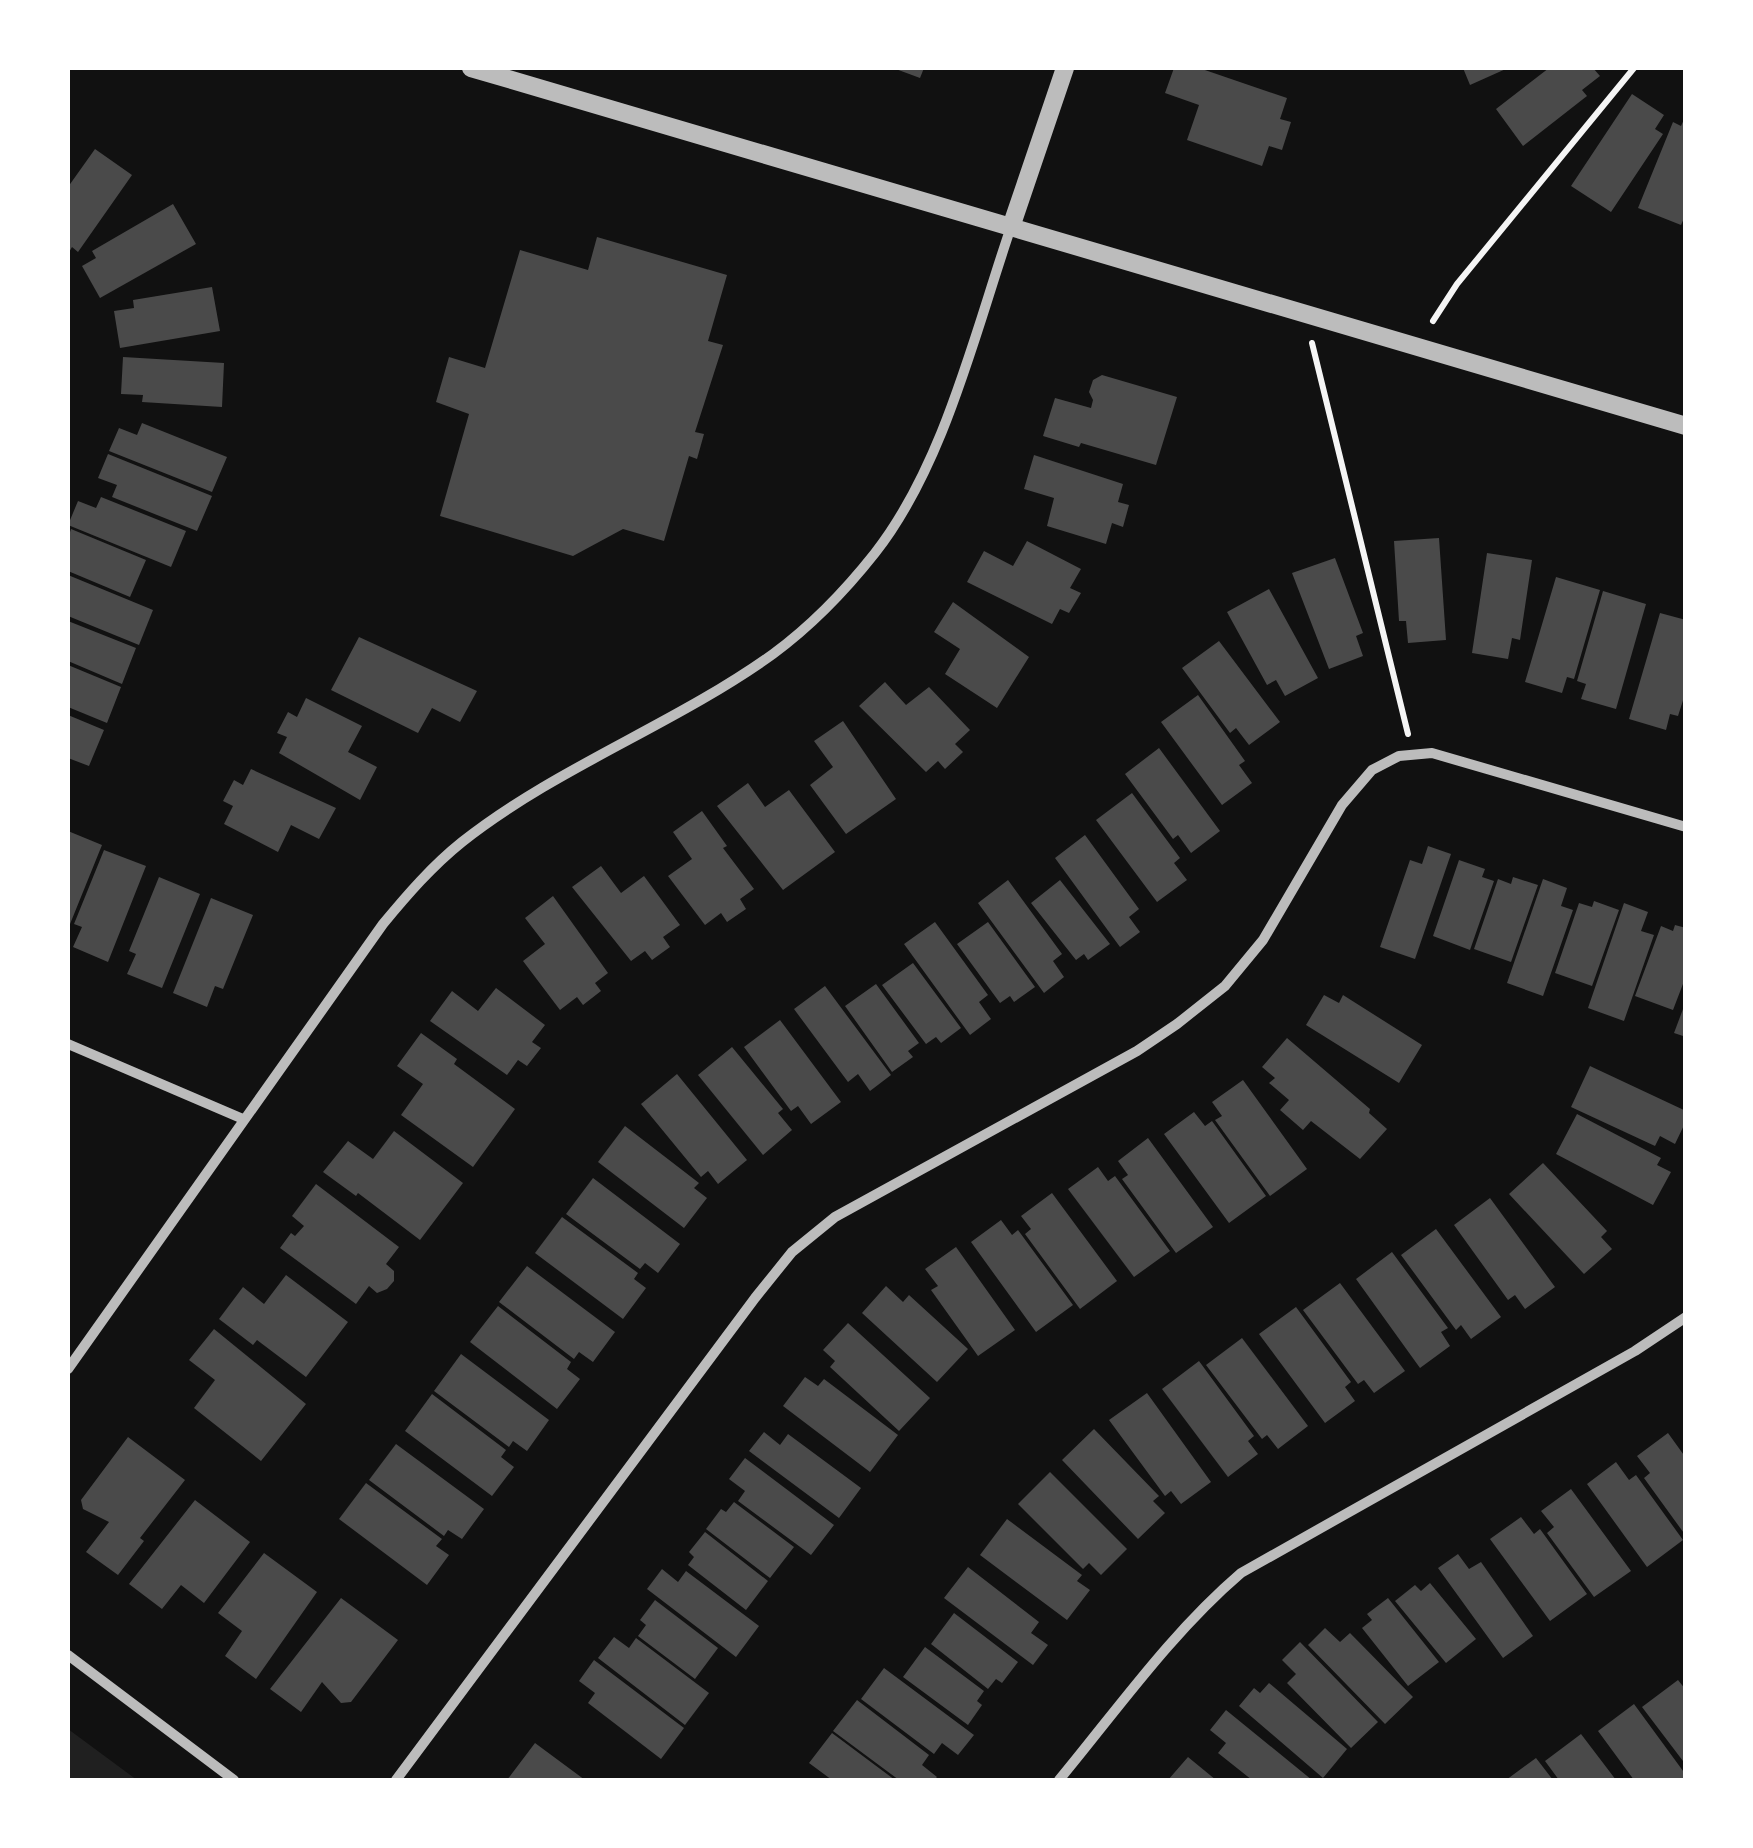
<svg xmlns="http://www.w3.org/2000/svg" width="1753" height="1848" font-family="Mulish,sans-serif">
<rect width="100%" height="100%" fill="#111"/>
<path fill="#202020" d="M68,1729L137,1780H68Z"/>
<path fill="#4a4a4a" d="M893,68H924L920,78Z
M1174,68H1199L1287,98L1280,119L1291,122L1282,150L1269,146L1262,166L1187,140L1199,105L1165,93Z
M1463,68H1508L1470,85Z
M1549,68H1593L1600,76L1582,90L1587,96L1523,146L1496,109Z
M1632,94L1664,115L1655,129L1663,134L1611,212L1571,186Z
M1686,115V214L1681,225L1638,208L1673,122L1681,126Z
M95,149L132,175L78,252L72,247L68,254V187Z
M173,204L196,244L100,298L82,266L96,258L92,251Z
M597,237L727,275L708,341L723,345L695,432L704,434L697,459L689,456L664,541L623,529L573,556L440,516L469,414L436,402L449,357L485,368L520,250L588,270Z
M212,287L220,331L120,348L114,311L134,308L133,300Z
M123,357L224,363L222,407L142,402L143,395L121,394Z
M1102,375L1177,397L1156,465L1081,443L1079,447L1043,436L1055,398L1091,408L1093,400L1089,392L1093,380Z
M142,423L227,457L212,492L109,451L119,428L137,435Z
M108,454L212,496L197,531L112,497L117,485L98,478Z
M1034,455L1123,484L1118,502L1129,505L1123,527L1112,523L1106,544L1047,526L1054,498L1024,489Z
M101,497L186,531L171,567L68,525L78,501L96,508Z
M71,529L146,560L130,597L68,571V538Z
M1439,538L1446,640L1408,643L1406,621H1399L1394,541Z
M1027,541L1081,569L1070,588L1081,593L1069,613L1060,609L1052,624L967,582L984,551L1013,566Z
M1487,553L1532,560L1520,640L1512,638L1508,659L1472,653Z
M1335,558L1363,633L1356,636L1363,656L1329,669L1292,573Z
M68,575L153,610L139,645L68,616Z
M1556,577L1600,590L1574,679L1567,677L1562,693L1525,682Z
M1269,589L1318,678L1285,696L1276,680L1267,685L1227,612Z
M1603,591L1646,604L1616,709L1581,699L1586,684L1577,681Z
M953,602L1029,657L997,708L945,674L960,649L934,632Z
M1660,613L1686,620V691L1678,716L1670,714L1666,730L1629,719Z
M68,621L136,648L122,684L68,661Z
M359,637L477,691L460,722L432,708L418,733L331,690Z
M1219,641L1280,722L1249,745L1236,728L1230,733L1182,668Z
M68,665L121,687L107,723L68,707Z
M885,682L906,705L929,687L970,730L955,744L963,752L945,769L938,761L926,772L859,706Z
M1198,695L1245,761L1239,765L1252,783L1222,805L1161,722Z
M306,698L362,726L348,752L377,767L360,800L279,753L287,737L277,733L288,712L297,717Z
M68,715L104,730L89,766L68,758Z
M843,721L896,799L846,834L810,785L833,767L814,741Z
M1159,748L1220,831L1191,853L1178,835L1173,839L1125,774Z
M251,769L336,808L319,839L291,825L278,852L224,824L233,806L223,801L234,780L243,785Z
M748,783L765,807L789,790L835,852L783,890L717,806Z
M1132,793L1180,858L1174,863L1187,880L1157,902L1096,820Z
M702,811L727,846L723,848L754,889L740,899L746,909L727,922L721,913L705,925L668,876L692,859L673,832Z
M68,831L102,845L68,929Z
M1085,835L1139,909L1129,917L1140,932L1120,947L1055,858Z
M1428,846L1451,854L1415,959L1380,947L1410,860L1422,864Z
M104,850L146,866L108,962L73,947L82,927L74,924Z
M1459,860L1485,869L1482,877L1494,881L1470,950L1433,936Z
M601,866L621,893L644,876L680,925L663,937L670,947L652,960L645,951L631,961L572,887Z
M159,877L200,894L162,988L127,974L136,954L129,951Z
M1513,877L1538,885L1511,962L1474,949L1498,879L1511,884Z
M1543,879L1567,888L1561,906L1573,910L1543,996L1507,983Z
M1008,880L1062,954L1053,961L1064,977L1044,993L978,903Z
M1060,880L1110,944L1088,960L1084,954L1076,960L1031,903Z
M553,896L608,973L595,983L601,991L583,1005L577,997L560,1010L523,961L545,944L525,918Z
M211,898L253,915L223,989L215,986L207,1007L173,993Z
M1594,901L1619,910L1592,986L1555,973L1579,903L1592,907Z
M1624,903L1648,912L1641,931L1654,935L1624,1021L1588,1008Z
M935,922L988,995L979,1002L991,1019L970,1035L904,944Z
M988,922L1035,987L1014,1002L1010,996L1000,1003L957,944Z
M1675,925L1686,928V976L1673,1010L1635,996L1661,926L1673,931Z
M913,963L961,1028L941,1043L936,1037L926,1044L882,985Z
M876,984L919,1043L908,1051L913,1057L892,1072L845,1006Z
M825,986L891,1075L870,1091L858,1074L848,1082L794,1009Z
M496,988L545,1025L532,1042L541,1048L527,1066L518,1060L507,1075L430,1021L452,991L478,1011Z
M1324,995L1339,1003L1343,995L1422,1045L1399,1083L1306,1025Z
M1686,1001V1037L1674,1033Z
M780,1020L841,1102L811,1124L798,1106L791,1111L744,1047Z
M421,1033L457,1059L454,1064L515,1109L473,1167L401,1115L423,1084L397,1066Z
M1287,1038L1370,1109L1369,1113L1387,1129L1360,1159L1311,1121L1303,1130L1280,1110L1289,1100L1269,1083L1275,1078L1262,1067Z
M732,1047L783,1109L778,1113L792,1130L763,1155L698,1075Z
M1590,1066L1686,1111V1121L1675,1144L1660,1136L1655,1146L1571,1107Z
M677,1074L747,1160L718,1184L708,1171L701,1177L641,1104Z
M1243,1080L1307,1169L1270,1196L1215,1120L1222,1116L1212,1102Z
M1194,1112L1205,1126L1212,1121L1266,1196L1229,1223L1164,1134Z
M1577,1114L1661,1158L1657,1165L1671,1172L1653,1205L1556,1154Z
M625,1126L699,1183L694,1188L707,1198L684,1228L598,1162Z
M394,1131L463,1183L420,1240L358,1193L356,1196L323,1172L348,1141L373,1159Z
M1148,1138L1213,1227L1176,1253L1122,1179L1128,1175L1118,1161Z
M1543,1163L1607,1231L1601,1237L1612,1249L1584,1274L1509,1194Z
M1098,1167L1108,1181L1115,1176L1170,1251L1134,1277L1068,1189Z
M593,1178L680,1244L658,1273L645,1263L640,1269L566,1214Z
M316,1184L399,1247L386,1264L394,1271V1281L387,1289L377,1293L369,1286L356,1304L280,1248L291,1233L295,1236L304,1226L292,1216Z
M1052,1193L1117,1281L1080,1309L1025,1234L1031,1229L1021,1216Z
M1490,1198L1555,1287L1525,1309L1515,1295L1508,1300L1454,1225Z
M562,1217L638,1273L634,1279L646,1288L623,1319L535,1253Z
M1001,1220L1012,1235L1018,1230L1073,1305L1036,1332L971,1242Z
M1436,1229L1501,1317L1471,1339L1461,1325L1456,1330L1401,1255Z
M956,1247L1015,1330L978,1356L931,1290L938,1286L925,1269Z
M1392,1252L1448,1328L1441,1332L1450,1346L1420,1368L1356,1279Z
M527,1266L615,1332L593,1362L579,1352L574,1359L499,1302Z
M286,1275L348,1322L306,1377L257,1340L253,1345L219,1319L243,1287L264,1304Z
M1340,1283L1405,1371L1374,1393L1364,1380L1358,1384L1303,1310Z
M886,1286L903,1302L909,1295L968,1349L937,1382L862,1313Z
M498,1306L571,1362L567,1369L580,1379L557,1409L470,1342Z
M1296,1307L1351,1382L1345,1387L1355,1401L1325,1423L1259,1334Z
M848,1323L930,1398L899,1431L830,1367L835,1361L823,1350Z
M214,1329L306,1404L261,1461L194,1408L215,1380L189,1360Z
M1242,1338L1308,1426L1278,1449L1267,1435L1262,1439L1206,1365Z
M461,1354L549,1420L527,1451L513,1441L509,1447L434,1391Z
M1199,1361L1254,1436L1248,1441L1258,1454L1228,1477L1162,1389Z
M805,1377L818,1386L824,1379L898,1435L870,1472L783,1406Z
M1147,1393L1211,1482L1181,1504L1171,1491L1165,1496L1109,1420Z
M432,1394L506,1450L501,1457L514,1467L492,1496L405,1431Z
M1094,1429L1159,1496L1153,1501L1165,1513L1138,1539L1062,1460Z
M764,1432L780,1445L788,1434L861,1488L839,1518L749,1451Z
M1668,1433L1686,1458V1536L1644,1478L1650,1473L1637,1456Z
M128,1437L185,1480L140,1538L144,1541L118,1575L86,1552L109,1522L83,1509L81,1500Z
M396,1444L484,1509L462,1539L448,1530L444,1536L369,1480Z
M745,1458L834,1525L811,1555L738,1501L745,1491L729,1479Z
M1616,1462L1629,1480L1636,1475L1683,1540L1647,1567L1587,1484Z
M1050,1472L1127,1549L1101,1575L1089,1563L1083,1569L1018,1504Z
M366,1483L442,1539L436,1546L449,1555L427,1585L339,1519Z
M1571,1489L1631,1571L1594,1597L1547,1533L1554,1527L1541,1511Z
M195,1500L250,1542L204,1603L181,1585L162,1609L129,1584Z
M734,1502L794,1547L770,1578L706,1529L721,1509L726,1512Z
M1521,1517L1534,1534L1540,1529L1587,1594L1550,1621L1490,1539Z
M1007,1519L1082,1575L1077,1581L1090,1590L1067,1620L980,1555Z
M705,1532L768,1581L746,1610L688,1565L694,1557L689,1552Z
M264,1553L317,1592L256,1679L225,1656L242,1631L218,1613Z
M1458,1554L1469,1569L1481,1562L1533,1636L1503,1658L1438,1568Z
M968,1567L1039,1622L1031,1633L1048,1645L1033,1665L944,1598Z
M662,1569L678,1582L686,1571L759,1626L736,1657L647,1589Z
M1430,1583L1476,1639L1446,1663L1395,1601L1415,1585L1421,1591Z
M341,1598L398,1640L351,1702L341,1703L322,1682L301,1712L270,1689Z
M1388,1598L1439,1662L1408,1686L1362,1628L1372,1620L1367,1614Z
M655,1600L718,1648L695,1679L638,1636L646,1625L640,1620Z
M954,1613L1018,1662L1002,1683L996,1679L988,1689L931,1644Z
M1325,1628L1340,1642L1350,1633L1413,1697L1385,1724L1308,1645Z
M614,1637L629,1648L636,1638L709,1693L685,1725L598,1658Z
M1300,1642L1378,1722L1351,1748L1287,1683L1296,1674L1282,1660Z
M925,1647L984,1691L977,1701L982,1705L968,1725L903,1677Z
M594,1660L684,1728L661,1759L588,1703L595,1693L579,1681Z
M884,1668L974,1735L958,1755L942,1743L934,1754L861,1699Z
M1678,1680L1686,1690V1765L1642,1707Z
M1269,1683L1347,1749L1323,1778L1239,1706L1254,1688L1260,1693Z
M857,1700L929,1755L922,1765L937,1777L934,1780H899L833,1731Z
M1634,1704L1686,1775V1780H1634L1598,1731Z
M1226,1710L1312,1780H1252L1218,1753L1226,1743L1210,1730Z
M832,1733L895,1780H832L809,1763Z
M1581,1734L1616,1780H1559L1545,1761Z
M535,1743L585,1780H507Z
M1188,1757L1216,1780H1168Z
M1536,1758L1553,1780H1506Z"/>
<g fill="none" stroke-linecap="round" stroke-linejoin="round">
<path stroke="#f5f5f5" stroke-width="6" d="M1433,321L1457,284L1634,68
M1312,343L1408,734"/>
<path stroke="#bcbcbc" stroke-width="10" d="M68,1044L243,1119
M68,1369L383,924C407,895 432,866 462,842C557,767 674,725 773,654C811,626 845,591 875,553C944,465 975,332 1011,227
M68,1655L234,1780
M396,1780L755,1298L792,1252L835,1217L1137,1051L1177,1024L1225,986L1263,940L1342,805L1372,770L1399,756L1432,753L1686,827
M1059,1780C1117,1710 1171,1633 1241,1573L1635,1351L1686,1317"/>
<path stroke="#bcbcbc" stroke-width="18" d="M471,68L1686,426
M1011,227L1065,68"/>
</g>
<rect width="1753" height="1848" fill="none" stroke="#ffffff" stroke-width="140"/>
</svg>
